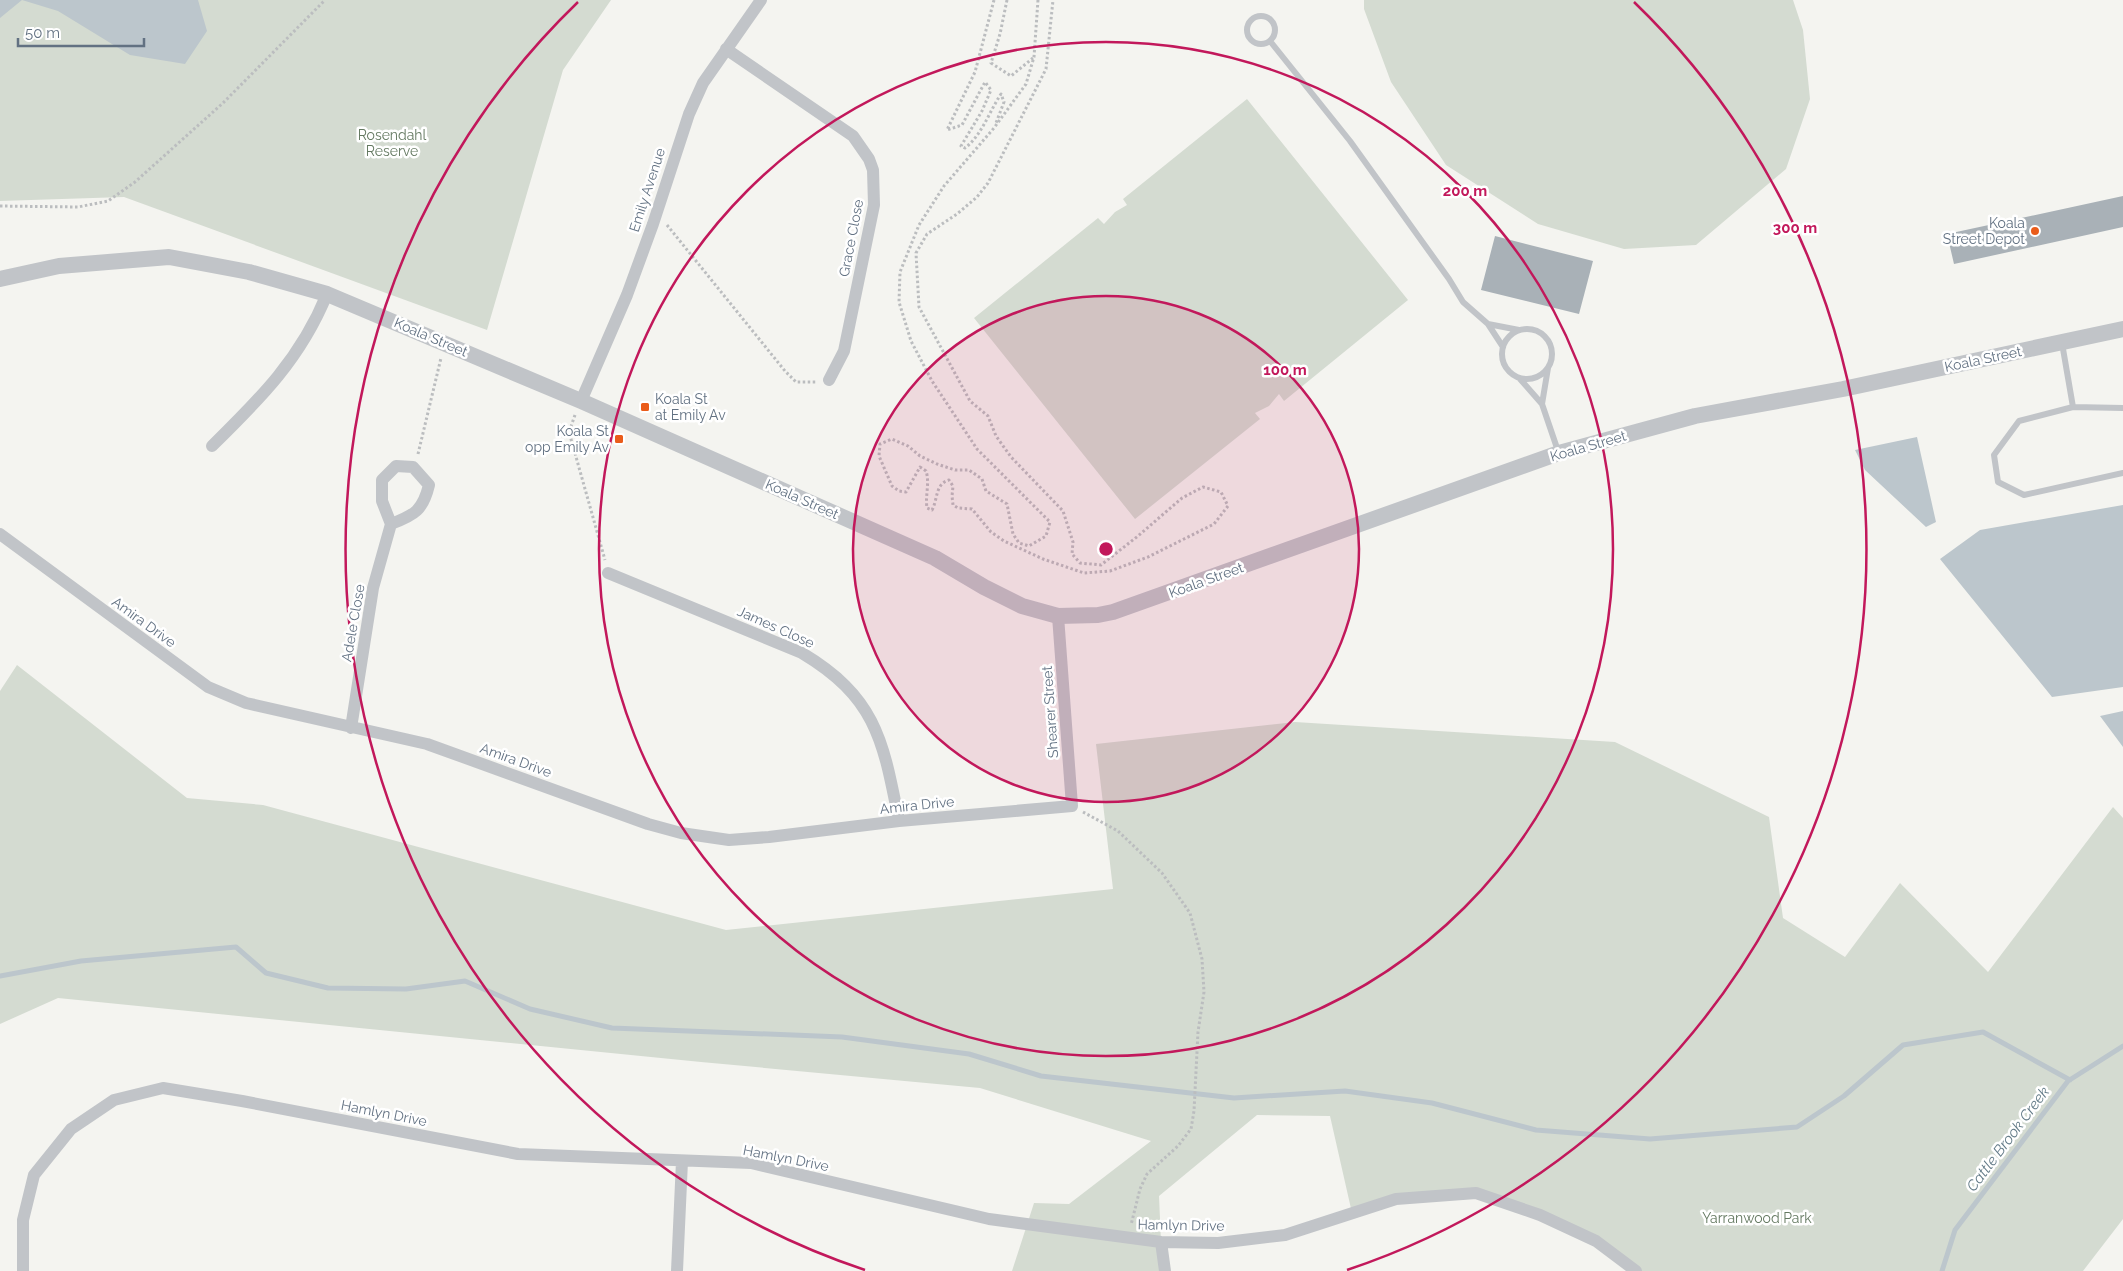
<svg xmlns="http://www.w3.org/2000/svg" width="2123" height="1271" font-family="Raleway,sans-serif">
<rect width="100%" height="100%" fill="#f4f4f0"/>
<path fill="#d4dbd1" d="M0,0H611L563,70L487,330L124,197L0,201Z
M1364,0H1793L1803,30L1810,99L1786,169L1696,245L1624,249L1538,224L1446,165L1391,82L1364,9Z
M1247,99L1408,300L1284,401L1279,394L1269,406L1255,413L1260,419L1135,519L974,318L1098,218L1104,224L1115,212L1127,205L1123,199Z
M17,665L187,798L263,805L726,930L1113,889L1096,744L1295,722L1615,742L1769,817L1783,918L1845,957L1900,883L1988,972L2113,807L2123,818V1219L2083,1271H1636L1596,1241L1476,1193L1396,1199L1352,1213L1330,1116L1257,1115L1159,1196L1161,1242L1165,1271H1012L1034,1203L1069,1204L1151,1141L980,1088L701,1062L58,998L0,1024V691Z"/>
<path fill="#bcc6cc" d="M0,0H198L207,31L185,64L130,55L58,11L22,0L0,18Z
M1917,437L1936,522L1926,527L1865,470L1855,450Z
M2123,505V687L2052,697L1940,559L1980,530Z
M2123,711V747L2100,716Z"/>
<g fill="none" stroke-linecap="round" stroke-linejoin="round">
<path stroke="#bcc6cc" stroke-width="5" d="M0,976L81,961L236,947L266,973L328,988L406,989L465,981L530,1009L612,1028L842,1037L969,1054L1041,1076L1234,1098L1345,1091L1432,1103L1536,1130L1650,1139L1797,1127L1844,1096L1903,1045L1983,1032L2070,1080
M1942,1271L1955,1230L2068,1081L2123,1046"/>
</g>
<path fill="#a9b1b7" d="M2123,196V227L1954,264L1947,234Z
M1495,236L1593,261L1579,314L1481,290Z"/>
<g fill="none" stroke-linecap="round" stroke-linejoin="round">
<path stroke="#bbbdbf" stroke-width="3" stroke-dasharray="2.5 2.5" stroke-linecap="butt" d="M994,0L975,72L947,130L962,125L985,82L991,90L982,111L961,146L965,148C982,135 989,112 1001,94L1004,102L996,123
M1007,0L1000,34L991,63L1011,76L1033,58
M1038,0L1034,57L1026,84L994,128L944,186L919,225L900,272L899,302L911,341L932,381L977,449L1050,522L1046,536L1029,546L1019,543L1013,534L1007,504L986,491L982,479L969,470H955L937,464L920,456L908,446L892,439L880,444L879,456L892,486L899,491L906,492L920,467L926,471C930,483 925,495 927,508L932,510C938,499 935,484 949,480L953,486L952,496L953,505L958,508L972,509L991,532L1004,541L1043,559L1084,573L1110,571L1148,557L1214,524L1228,506L1221,492L1203,487L1182,498L1138,536L1101,565L1080,563L1072,554L1073,542L1063,511L1011,457L996,436L988,416L970,401L919,307L916,253L927,234L957,214L977,197L988,183L1046,69L1053,0
M0,206L78,207L108,201L135,182L223,103L325,0
M667,225L785,371L796,382H816
M575,415L569,432L605,560
M418,454L441,358
M1083,812L1118,831L1162,873L1190,913L1202,959L1204,992L1198,1032L1194,1111L1191,1129L1178,1146L1147,1174L1140,1189L1131,1225"/>
<path stroke="#c1c4c8" stroke-width="6" d="M1247 30a14 14 0 1 1 28 0a14 14 0 1 1-28 0Z
M1270,41L1350,141L1449,279L1463,302L1488,324L1503,347
M1488,324L1519,330
M1502 354a25 25 0 1 1 50 0a25 25 0 1 1-50 0Z
M2062,343L2073,407
M1520,379L1542,404L1558,451
M1542,404L1548,368
M2123,408L2073,407L2019,421L1994,455L1998,482L2024,495L2123,473"/>
<path stroke="#c1c4c8" stroke-width="12" d="M726,49L853,136L869,159L873,170L874,205L844,351L829,380
M581,401L627,295L653,224L689,114L703,83L761,0
M212,446C261,398 301,358 327,294
M0,534L208,687L246,703L427,744L648,824L681,833L729,840L769,837L899,821L1072,806L1058,616
M608,573L802,653C877,698 883,741 899,821
M351,728L373,588L391,524L382,501V480L396,466L413,467L429,485C423,510 415,515 391,524
M1161,1242L1165,1271
M23,1271V1220L34,1175L71,1129L114,1100L163,1088L242,1101L518,1154L751,1163L989,1219L1161,1242L1218,1243L1285,1235L1396,1199L1476,1193L1540,1215L1596,1241L1636,1271
M677,1271L682,1161"/>
<path stroke="#c1c4c8" stroke-width="16" d="M0,279L59,266L169,257L249,272L327,294L581,401L935,558L984,587L1022,606L1058,616L1098,615L1113,612L1559,453L1695,416L1843,389L2123,329"/>
</g>
<circle cx="1106" cy="549" r="253" fill="#c2185b" fill-opacity=".12"/>
<g fill="none" stroke="#c2185b" stroke-width="2.5">
<circle cx="1106" cy="549" r="253"/>
<circle cx="1106" cy="549" r="507"/>
<path d="M865 1270A760 760 0 0 1 578 2M1634 2A760 760 0 0 1 1347 1270"/>
</g>
<g fill="#ea5c1a" stroke="#fff" stroke-width="2">
<circle cx="2035" cy="231" r="5"/>
<rect x="640" y="402" width="10" height="10" rx="2.5"/>
<rect x="614" y="434" width="10" height="10" rx="2.5"/>
</g>
<g text-anchor="middle" stroke-width="5" stroke-linejoin="round" paint-order="stroke">
<g font-size="14" fill="#647961" stroke="#fff">
<text x="392" y="140">Rosendahl<tspan x="392" dy="16">Reserve</tspan></text>
<text x="1757" y="1223">Yarranwood Park</text>
</g>
<g font-size="14" fill="#627182" stroke="#fff">
<text transform="translate(647 190) rotate(-72)" y="5">Emily Avenue</text>
<text transform="translate(851 238) rotate(-79)" y="5">Grace Close</text>
<text transform="translate(431 337) rotate(23)" y="5">Koala Street</text>
<text transform="translate(1983 359) rotate(-12)" y="5">Koala Street</text>
<text transform="translate(1588 446) rotate(-16)" y="5">Koala Street</text>
<text transform="translate(802 499) rotate(24)" y="5">Koala Street</text>
<text transform="translate(1206 580) rotate(-20)" y="5">Koala Street</text>
<text transform="translate(144 622) rotate(36)" y="5">Amira Drive</text>
<text transform="translate(353 623) rotate(-80)" y="5">Adele Close</text>
<text transform="translate(776 627) rotate(24)" y="5">James Close</text>
<text transform="translate(1050 712) rotate(-94)" y="5">Shearer Street</text>
<text transform="translate(516 760) rotate(20)" y="5">Amira Drive</text>
<text transform="translate(917 805) rotate(-6)" y="5">Amira Drive</text>
<text transform="translate(384 1113) rotate(11)" y="5">Hamlyn Drive</text>
<text transform="translate(786 1158) rotate(11)" y="5">Hamlyn Drive</text>
<text transform="translate(1181 1225) rotate(1)" y="5">Hamlyn Drive</text>
</g>
<g font-size="14" fill="#627182" stroke="#fff" text-anchor="end">
<text x="2025" y="228">Koala<tspan x="2025" dy="16">Street Depot</tspan></text>
<text x="655" y="404" text-anchor="start">Koala St<tspan x="655" dy="16">at Emily Av</tspan></text>
<text x="609" y="436">Koala St<tspan x="609" dy="16">opp Emily Av</tspan></text>
</g>
<g font-size="15" font-style="italic" fill="#627a87" stroke="#fff">
<text transform="translate(2008 1139) rotate(-53)" y="5">Cattle Brook Creek</text>
</g>
</g>
<circle cx="1106" cy="549" r="8" fill="#c2185b" stroke="#fff" stroke-width="2.5"/>
<g font-size="15" text-anchor="middle" font-weight="bold" fill="#c2185b" stroke="#fff" stroke-width="5" stroke-linejoin="round" paint-order="stroke">
<text x="1465" y="196">200 m</text>
<text x="1795" y="233">300 m</text>
<text x="1285" y="375">100 m</text>
</g>
<path d="M18 38v8h126v-8" fill="none" stroke="#627182" stroke-width="2.5"/>
<text x="25" y="38" font-size="15" fill="#627182" stroke="#ffffff" stroke-width="4" paint-order="stroke">50 m</text>
</svg>
